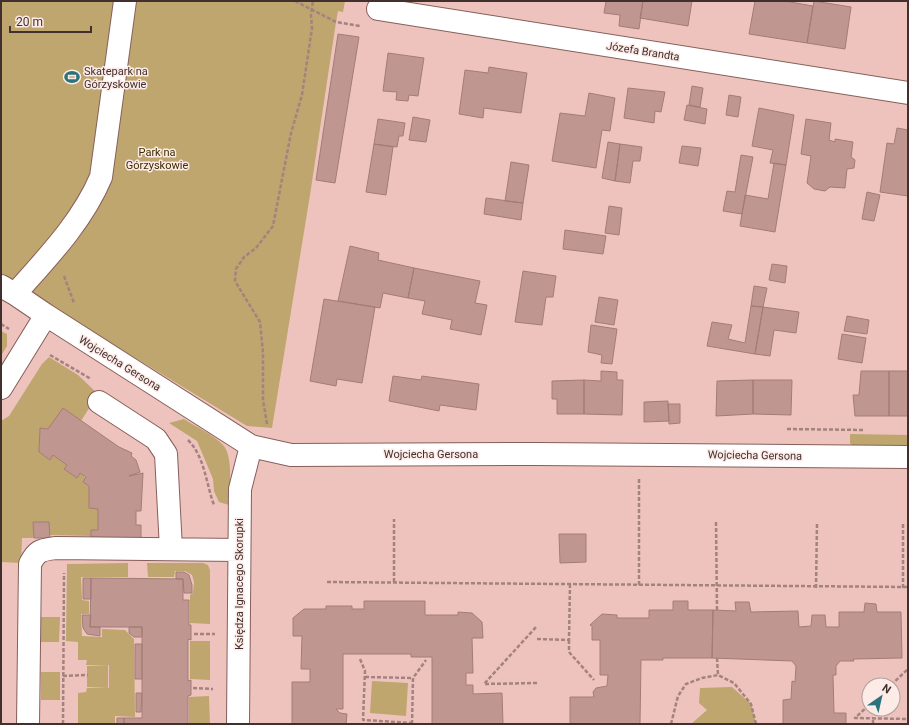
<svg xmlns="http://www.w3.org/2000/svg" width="909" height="725" font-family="Roboto,sans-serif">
<rect width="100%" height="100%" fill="#efc3bd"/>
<path fill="#bea66e" d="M1,1H345L343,12L338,11L336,22L310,195L272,428L247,426L1,276Z
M1,331L7,334V346L1,356Z
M49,357L78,375L98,394L81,421L48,429L40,428L39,452L50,460L53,455L67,465L64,469L77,478L80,473C92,481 89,495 89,508L98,509V530H91V536L49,535V522H34V538H22L21,563L1,562V421L9,416L42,364Z
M184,419C196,427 213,434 223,445C234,457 229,489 229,505L219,502L214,491L213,479L197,441L169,423Z
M850,434L908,435V448L853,447L850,443Z
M128,563V577H81L82,600L89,601V614H81L82,636L102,637V629L125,630L134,639L135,717L115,716V724H78V693L86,692L87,688H109V665H86L87,660H78V642L66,641L67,564Z
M147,563H203L208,565L210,570V624L190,623V595L193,593L194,582L192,575L185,571H175L174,577H148Z
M41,617H60L59,642H41Z
M190,641H210V680L190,679Z
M108,665V688L87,687V666Z
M41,672H60V700H41Z
M372,681L408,683L406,716L370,713Z
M732,687L751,704L756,724H691L707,710L699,703L700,688Z
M209,696L210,724H189V697Z"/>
<path fill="#c09691" stroke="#a47c77" d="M606,1H643L639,29L619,26L620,15L604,13Z
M643,1H692L688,26L640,18Z
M755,1H785L813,6L807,43L749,34Z
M814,1L851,7L845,49L807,43Z
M338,34L359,37L335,183L316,180Z
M388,53L424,58L418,96L409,95L408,101L396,100L397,92L383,91Z
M489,67L527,73L521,113L484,108L483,118L459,114L465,70L488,73Z
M692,86L703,88L700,107L689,105Z
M628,88L665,92L661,112L655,111L654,123L624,118Z
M589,93L615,98L610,131L602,130L596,168L552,161L560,113L585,116Z
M729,95L741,97L738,117L726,115Z
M687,105L707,109L705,124L684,120Z
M759,108L794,115L786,165L770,163L773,150L752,146Z
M413,117L430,120L426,142L409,140Z
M378,119L405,123L403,136H399L397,147L374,144Z
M806,119L831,123L829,140L835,142V139L853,142L851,157L855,160L854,168L847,169L845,188L830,187L825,191L814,189L807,183L811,156L801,154Z
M897,128L908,130V196L880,192L887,143L894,144Z
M608,142L620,144L615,181L602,178Z
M374,144L393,147L386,195L366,192Z
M620,144L642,147L640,161H633L630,183L615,181Z
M682,146L701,148L698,166L679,163Z
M741,155L753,157L742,214L723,211L727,191L735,192Z
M511,162L529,165L523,203L505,201Z
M774,163L786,165L775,232L740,226L745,195L768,199Z
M867,192L880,195L874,221L862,219Z
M486,198L523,203L521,220L484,214Z
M609,206L622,208L619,235L605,233Z
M565,230L606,236L603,254L563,249Z
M350,246L379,253L378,260L414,268L408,298L383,293L380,308L338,301Z
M772,264L787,266L785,283L769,280Z
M414,268L480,281L475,303L487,305L481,335L450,329L452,320L422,314L425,301L408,298Z
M523,271L556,276L553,297H546L542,325L515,322Z
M754,286L767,288L763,307L751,306Z
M599,297L618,300L614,325L595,322Z
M324,299L375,307L362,383L337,379L336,386L310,381Z
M751,306L763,307L755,354L707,346L712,322L732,325L728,339L745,343Z
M763,307L799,312L796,333L774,330L770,356L755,354Z
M847,316L869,320L867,334L844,331Z
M591,325L617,329L612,364L601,363L602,355L588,352Z
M842,334L866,338L862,363L838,359Z
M601,371L617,372V380H623L622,415L584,414V380L601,381Z
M861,371H889V416H855L853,395H859Z
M889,371H908V416H889Z
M393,376L421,380L422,376L479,384L476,410L440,405L439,411L389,401Z
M584,380V414H557V399H552V381Z
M753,380H792L791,415L753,414Z
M753,380V414L716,416L717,381Z
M668,401L669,421L644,422V402Z
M668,404H680V423L669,424Z
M63,408L119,447L132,453L131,456L136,460L140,472L129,476L143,473L141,511H136V525H141V548H91V530H98V509L89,508V486L83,482L86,477L80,473L77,478L64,469L67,465L53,455L50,460L39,452L40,428L48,429Z
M33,522H49L50,538H34Z
M559,534H586V562L560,563Z
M176,572H184L189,575L192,585V593H184L183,579H176Z
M83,578H91V599H83Z
M91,578L183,579V600H189V625H191V640L188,639V681L191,680V695L188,696V724H124V718H142V627H90Z
M364,601H425V615H458V612L472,613L482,622L483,638H472L473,673H466V685H473V694L502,693L503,724H432V657H411V654H343V709H336L340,713L347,714L346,724H292V682H310V669H301L302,636H293V618L304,609H326V606H352V609H364Z
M673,601H688V610H713L712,658H663V660H641L640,724H570V697H594L593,692L596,688L607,686L608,675H600V640H592V626L590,625L602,614L617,615V618H649V610H673Z
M735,602H749L751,612L798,611L799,627L811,626L812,615H825L826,627H839V612H864L865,603L876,604L877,612H901L902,658L853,659L854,661H840L836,666V675H833L834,713H846V724H780L783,723V700L791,699L792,681L795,682L796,666L792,661L712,658L713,610L736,611Z
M82,615H91L90,627H100V636L87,634L83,628Z
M129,627H142V637H134L129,633Z
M135,644H142V679H135Z
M136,693H142L141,712H136Z
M117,718H124V724H117Z"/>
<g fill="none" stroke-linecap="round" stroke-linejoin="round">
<g stroke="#865f5a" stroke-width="24">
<path id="minor" d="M378,9L908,93
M1,286L15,294L46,315L251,446L291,455L537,454L908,457
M15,294C47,258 82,222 101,177L125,1
M1,388L46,315
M99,402L156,439L166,454L171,549
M28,724L30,564C37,550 41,550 56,548L239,550
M238,724L240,489L251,446"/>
</g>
<path stroke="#a3837e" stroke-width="2.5" stroke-dasharray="4 2" stroke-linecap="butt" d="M295,1L336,22L360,26
M64,276L74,303
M1,324L9,329
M50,355L91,379
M267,424L263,400V353L260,322L235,281L236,269L244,257L256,248L273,226L291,133L302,95L312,28L311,15L313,1
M787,429L864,430
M188,440C205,457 206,484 214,505
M639,479V586
M716,522L717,610
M327,582L908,587
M394,582V519
M816,588L817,523
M903,588V524
M194,634H215
M537,639L569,640L570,584
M569,640V652L594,680
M717,658L718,675
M360,659L365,671L363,720L412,723
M63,676L88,675
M365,677L413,678
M537,683L484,684L537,626
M891,685L908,669
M193,688L213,689
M869,705L855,718L908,719
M63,724L64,573
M412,724L413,678L426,660
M671,724L678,696L686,684L702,678L718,675L734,683L751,704L756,724
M873,724V718"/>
<use href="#minor" stroke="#fff" stroke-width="22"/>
</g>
<defs>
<g id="stadium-bare" transform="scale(1.2)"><path d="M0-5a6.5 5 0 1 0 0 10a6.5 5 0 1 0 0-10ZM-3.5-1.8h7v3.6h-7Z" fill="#2a727c" stroke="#fdebe8" stroke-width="2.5" paint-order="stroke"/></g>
</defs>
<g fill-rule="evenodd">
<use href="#stadium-bare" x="72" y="77"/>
</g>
<g text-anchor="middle" stroke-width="3" stroke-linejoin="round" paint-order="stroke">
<g font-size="11" fill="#41302d" stroke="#fdebe8">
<text transform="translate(643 51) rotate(9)" y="4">Józefa Brandta</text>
<text transform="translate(120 363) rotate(32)" y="4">Wojciecha Gersona</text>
<text x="431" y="458">Wojciecha Gersona</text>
<text transform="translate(755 455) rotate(1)" y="4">Wojciecha Gersona</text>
<text transform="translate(239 584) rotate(-90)" y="4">Księdza Ignacego Skorupki</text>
</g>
<g font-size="11" fill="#41302d" stroke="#fdebe8" text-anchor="start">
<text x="84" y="75">Skatepark na<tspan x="84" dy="13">Górzyskowie</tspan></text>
</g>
<g font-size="11" fill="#3b2b00" stroke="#fdebe8">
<text x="157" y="156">Park na<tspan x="157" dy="13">Górzyskowie</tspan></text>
</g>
</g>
<rect width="909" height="725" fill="none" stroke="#41302d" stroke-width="4"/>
<g transform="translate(881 697) rotate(34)"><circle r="19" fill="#fdebe8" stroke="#b2a09d"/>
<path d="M0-3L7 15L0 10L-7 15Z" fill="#2a727c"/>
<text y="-6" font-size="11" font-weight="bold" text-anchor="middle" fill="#41302d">N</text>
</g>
<path d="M10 26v6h81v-6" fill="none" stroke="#41302d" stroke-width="2"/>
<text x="16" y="26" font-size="12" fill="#41302d" stroke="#fdebe8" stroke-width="3" paint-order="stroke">20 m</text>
</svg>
